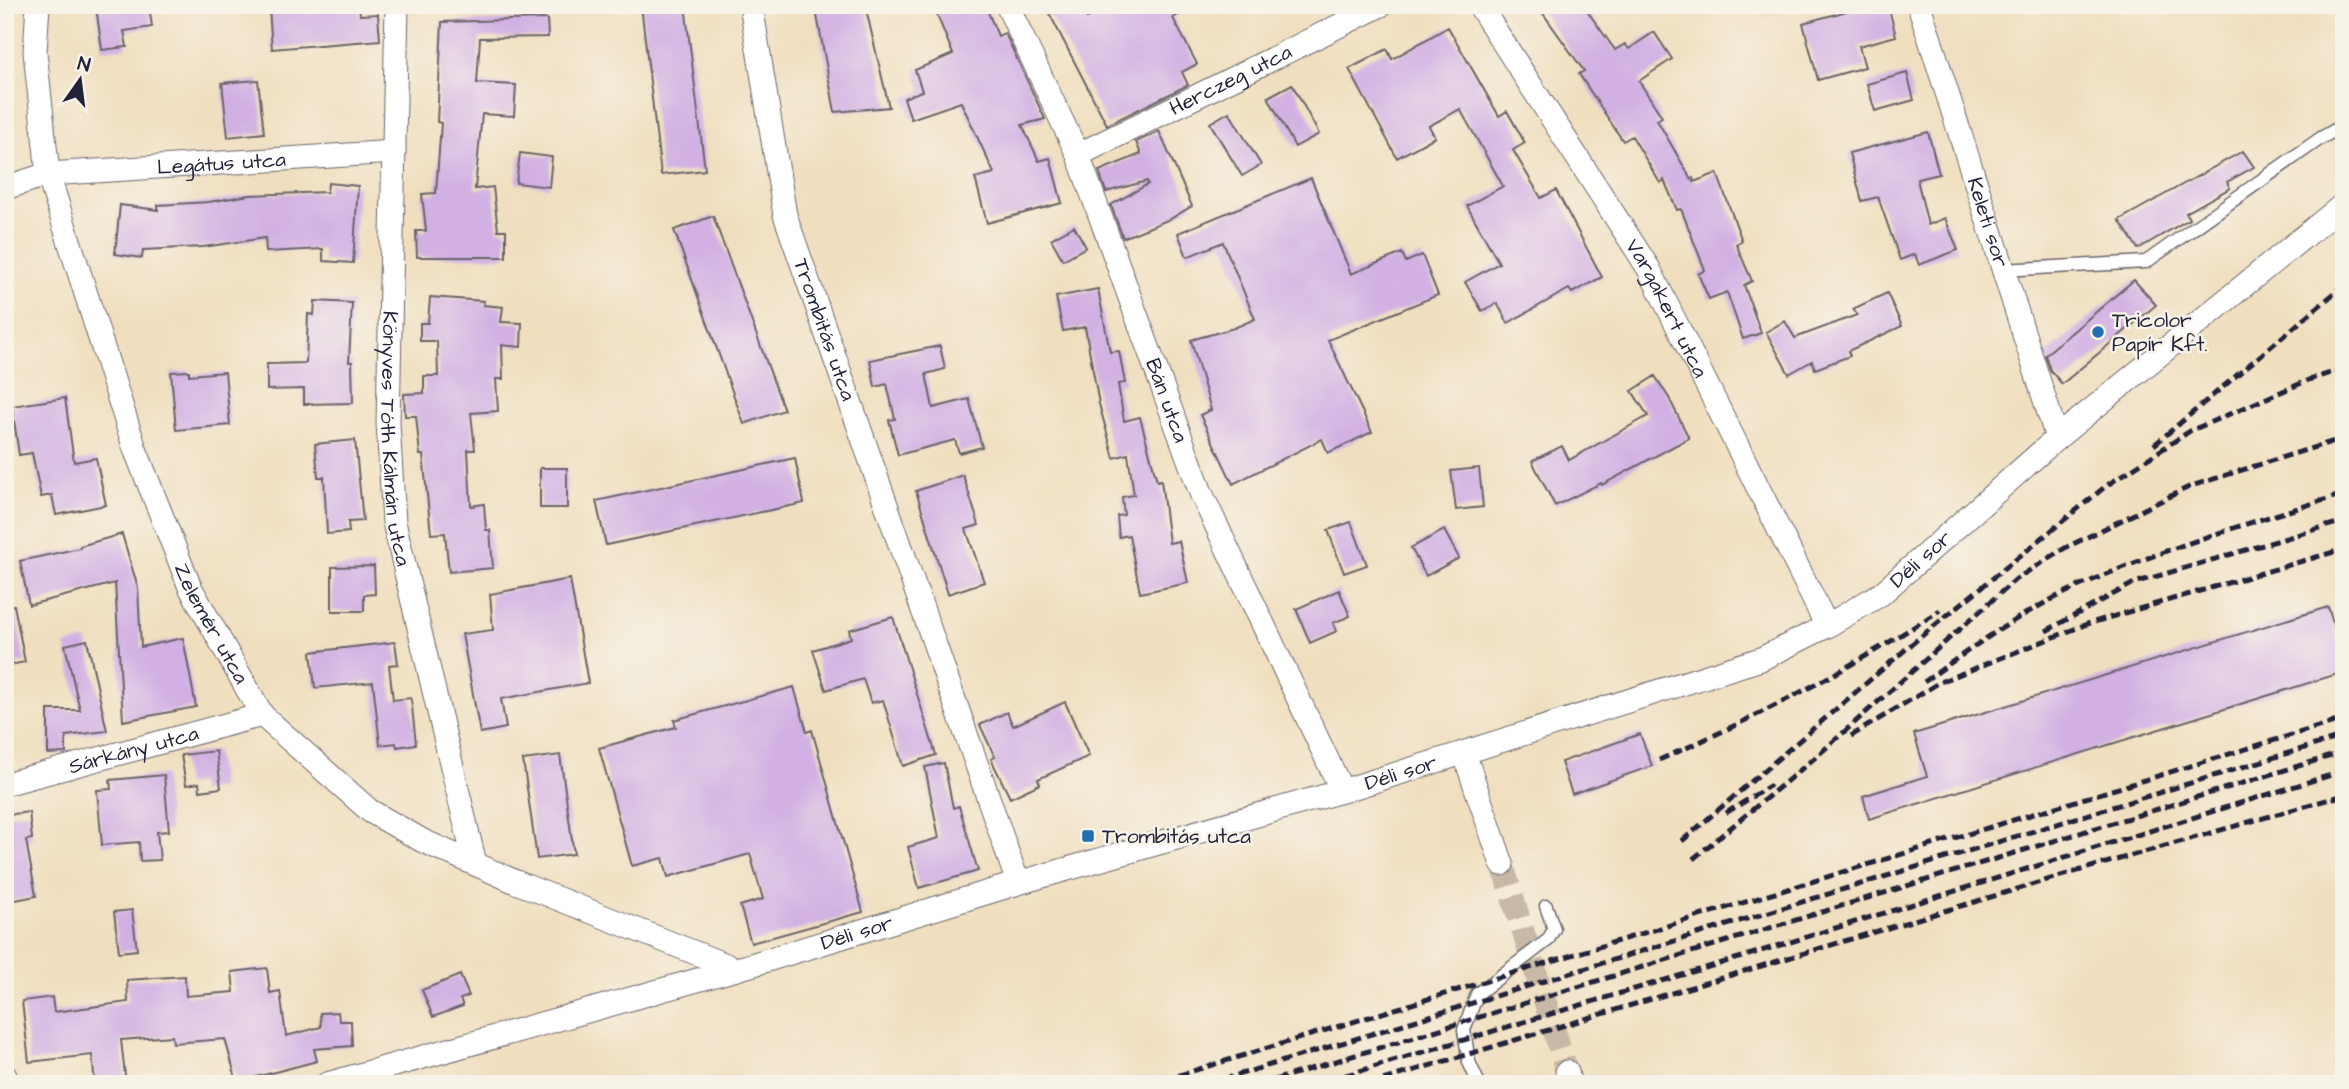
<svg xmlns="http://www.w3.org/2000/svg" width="2349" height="1089" font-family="'Architects Daughter',sans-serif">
<rect width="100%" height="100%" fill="#f7f3e8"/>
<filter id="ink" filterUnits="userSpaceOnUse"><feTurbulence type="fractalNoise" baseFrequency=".0143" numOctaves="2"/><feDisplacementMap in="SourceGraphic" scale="14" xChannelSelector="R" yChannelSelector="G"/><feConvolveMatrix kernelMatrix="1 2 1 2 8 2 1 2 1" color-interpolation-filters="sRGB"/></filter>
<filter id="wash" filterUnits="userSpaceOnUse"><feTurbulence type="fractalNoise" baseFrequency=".00686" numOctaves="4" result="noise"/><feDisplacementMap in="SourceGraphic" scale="28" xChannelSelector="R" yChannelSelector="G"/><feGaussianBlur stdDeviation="1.57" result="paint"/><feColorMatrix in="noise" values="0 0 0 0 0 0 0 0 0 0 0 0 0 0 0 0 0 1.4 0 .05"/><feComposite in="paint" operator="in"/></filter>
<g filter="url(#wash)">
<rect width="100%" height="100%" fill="#f0dfbf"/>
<g id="blocks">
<path fill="#d2b0e3" d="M112,5H149L152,27L124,31L127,47L102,50L96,7Z
M297,5H359L360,15L378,14L380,40L272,49L269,8Z
M641,5H685L705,170L661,175Z
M815,5H865L889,107L835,112Z
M933,5H985L998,36L1005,33L1045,119L1022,125L1039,161L1050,158L1062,203L987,223L975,178L994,173L961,102L911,119L904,98L922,91L915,70L953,54Z
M1045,5H1080L1087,18L1113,5H1196L1173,18L1197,64L1182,72L1188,85L1107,125Z
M1537,5H1583L1615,50L1625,44L1629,49L1654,32L1672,59L1639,81L1662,117L1657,120L1691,179L1693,178L1694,182L1717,173L1742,241L1736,244L1752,281L1744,285L1761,333L1743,339L1727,292L1709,299L1698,274L1705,270L1681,209L1677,210L1664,180L1660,183L1632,136L1623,141L1579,74L1584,71Z
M1869,5H1888L1896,36L1859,46L1865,67L1818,80L1803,23Z
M547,19L548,37L480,38L477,83L516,85L514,116L482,114L475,189L493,187L498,230H506V257H417L416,231H426L422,194L436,193L441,123L437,122L442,22Z
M1448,27L1499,116L1507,111L1525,143L1513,150L1541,198L1556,190L1602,277L1572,293L1569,289L1508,323L1497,303L1482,311L1465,282L1499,263L1467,206L1503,186L1460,109L1429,126L1435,137L1397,158L1349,69L1387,49L1392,59Z
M1907,73L1914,100L1875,111L1867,84Z
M258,80L264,133L228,137L222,83Z
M1292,84L1319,134L1295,147L1268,97Z
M1229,112L1261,165L1242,176L1210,123Z
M1159,131L1192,206L1170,219L1123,238L1111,205L1148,184L1147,181L1106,192L1099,171L1141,154L1136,142Z
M1928,132L1939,174L1917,179L1928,225L1945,218L1958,250L1919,265L1915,254L1900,260L1878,197L1862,201L1849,153Z
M2243,151L2254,167L2227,182L2230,188L2186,213L2189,219L2138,249L2119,220Z
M520,153L552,157L549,187L516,183Z
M1311,178L1351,274L1402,253L1406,262L1422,255L1438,295L1328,340L1372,432L1328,453L1322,439L1233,484L1200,415L1211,410L1191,340L1234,328L1255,319L1223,242L1187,257L1178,233Z
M328,183L358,186L353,263L323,261V249L266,252L265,238L203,247L143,250L142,258L115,254L120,205L158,210V205L209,202L249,195L327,192Z
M713,216L784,410L744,424L674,230Z
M1074,226L1086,247L1063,260L1051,239Z
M2134,280L2156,305L2062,384L2050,370L2045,355Z
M1098,289L1110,352L1119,351L1125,383L1118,384L1124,421L1140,417L1157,481L1161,480L1169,543L1179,541L1188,583L1140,593L1129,535L1119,537L1117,516L1124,515L1122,497L1134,495L1128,454L1114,458L1099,404L1085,327L1063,331L1056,297Z
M1887,293L1902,326L1848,351L1850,356L1815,369L1812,361L1789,374L1766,332L1785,321L1795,338L1857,315L1853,309Z
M430,297L484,301L483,305L503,307L501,322L522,323L521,347L502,345L503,379H496L498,411L471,413L475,450H468L471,506L484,504L486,530H490L493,568L449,572L445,533L431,534L423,455H420L416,416H405L404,394L424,393V376H438L437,341H420V323H428Z
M315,301L352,303L349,362H352L353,403L304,404V389L267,390V364L306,363L308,314L314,315Z
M940,346L945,369L926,374L933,408L969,399L982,447L959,453L955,440L898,455L889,420L895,419L887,384L875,387L870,360Z
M189,371V375L225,372L230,425L176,430L171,372Z
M1655,376L1669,398L1689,438L1602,485L1601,483L1555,506L1532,461L1562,446L1569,460L1648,416L1632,391Z
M65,398L74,462L96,458L106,505L56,515L52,495L41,497L32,453L19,455L12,406Z
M355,440L363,521L348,522L349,532L327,534L324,477H318L315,444Z
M795,458L804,503L606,545L596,501Z
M540,468H567V508H540Z
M1479,468L1483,507L1456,510L1451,471Z
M963,475L979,525L966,529L984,582L948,594L916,491Z
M1351,522L1367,565L1344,573L1328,530Z
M1444,530L1459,558L1426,576L1411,548Z
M122,534L138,588L141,647L183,638L196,707L123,721L115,583L29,605L20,561L80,548V546Z
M374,566L375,594L364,595V611H332V567Z
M570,579L588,683L501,699L506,728L480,733L462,634L493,630L490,594Z
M1339,590L1350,616L1333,623L1337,631L1310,643L1296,609Z
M14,605L25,662L5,666V606Z
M2328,607L2344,659V672L1869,819L1863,796L1927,776L1914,734Z
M893,617L936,755L903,766L883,700L871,703L863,679L826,690L813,650L851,638L849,630Z
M87,640L107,731L66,736V753L48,754V710H80L65,645Z
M395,642L398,664L389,665L393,700L411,698L416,744L397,747L396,743L380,745L373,682L315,688L311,652Z
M794,687L807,732L812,730L863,912L751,943L740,906L763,899L750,854L668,877L663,858L632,866L599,748L676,727L674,720Z
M1065,702L1089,756L1038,779L1040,784L1010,798L991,759L995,757L980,725L1007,712L1013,726Z
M1640,734L1652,766L1572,794L1561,762Z
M216,751L221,788L200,791L199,783L186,785L181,755Z
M560,755L574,854L537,859L523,760Z
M944,763L953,808L959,806L978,871L919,888L908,847L939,838L925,767Z
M164,775L169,831L157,832L160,860L140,861L139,842L102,845L97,790L111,789L110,780Z
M29,812L32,839L26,840L36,896L5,902V815Z
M132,910L137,950L119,952L114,912Z
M267,968L270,993L280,991L286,1036L321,1027L320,1013L338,1012L339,1021H351L352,1046L314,1049L317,1061L237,1082L225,1039L173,1043L172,1036L121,1040L126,1084H95L92,1055L29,1062L22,1001L52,997L54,1012L128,1002L127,980L185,976L186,996L234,992L232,972Z
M460,975L469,996L460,999L463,1006L433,1017L422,990Z"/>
</g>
</g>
<g filter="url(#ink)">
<use href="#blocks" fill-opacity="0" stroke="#6a6469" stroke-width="2"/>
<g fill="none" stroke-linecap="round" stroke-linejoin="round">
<path stroke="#c7b9a5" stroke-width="23" stroke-dasharray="23 11" stroke-linecap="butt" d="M1502,864L1567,1072"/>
<g stroke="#6a6469" stroke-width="15">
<path id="lane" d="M2003,270L2146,262L2321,138L2344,125
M1479,1084L1469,1062L1464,1030L1477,994L1548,940L1554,929L1546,906"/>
</g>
<g stroke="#6a6469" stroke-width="25">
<g id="street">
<path id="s1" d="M38,5L35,52L48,174L135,449L190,587L262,715L370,811L423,841L516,882L736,969"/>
<path id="s2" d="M397,5L388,423L394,522L475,864"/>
<path id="s3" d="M751,5L785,215L1018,883"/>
<path id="s4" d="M1007,5L1078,155L1201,493L1342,791"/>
<path id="s5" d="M1479,5L1649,269L1827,626"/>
<path id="s6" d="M1919,5L2057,438"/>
<path id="s7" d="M1078,155L1381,5"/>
<path id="s8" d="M5,188L48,174L394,152"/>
<path d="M1464,753L1502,864"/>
<path id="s9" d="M5,784L262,715"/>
<path d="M1567,1072L1570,1084"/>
<path d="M5,1076L7,1084"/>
<path id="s10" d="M327,1084L751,965L1018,883L1342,791L1761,659L1827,626L1881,594L2057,438L2344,204"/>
</g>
</g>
<use href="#lane" stroke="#fff" stroke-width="12"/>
<use href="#street" stroke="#fff" stroke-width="23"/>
<path stroke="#22223b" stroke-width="5" stroke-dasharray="10 5" stroke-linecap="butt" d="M2154,445L2344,285
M2046,631L2134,583L2344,521
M1924,682C1971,648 2020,613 2073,589C2160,549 2252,522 2344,494
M1851,736L1940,682L2087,624L2344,549
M1659,760C1756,718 1852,668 1940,610
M1726,813L1771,785
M1682,841L1913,643L2106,486L2190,431L2311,379L2344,369
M1693,859L1817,756L2016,579L2065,548L2191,486L2344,438
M1150,1084L2344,719
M1208,1084L2344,736
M1261,1084L2344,752
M1316,1084L1732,960L2344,771
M1369,1084L2074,872L2344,795"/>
</g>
</g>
<g fill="#1f6fb2" stroke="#f7f3e8" stroke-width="2.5">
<circle cx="2098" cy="332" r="7"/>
<rect x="1081" y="829" width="14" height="14" rx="3.5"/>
</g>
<g text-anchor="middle" stroke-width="5" stroke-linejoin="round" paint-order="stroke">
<g font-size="21" fill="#22223b" stroke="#f7f3e8">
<text dy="7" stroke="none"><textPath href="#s7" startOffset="170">Herczeg utca</textPath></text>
<text dy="7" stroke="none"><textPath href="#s8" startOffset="219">Legátus utca</textPath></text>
<text dy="7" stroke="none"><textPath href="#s6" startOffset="228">Keleti sor</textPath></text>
<text dy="7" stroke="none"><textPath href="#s5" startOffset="357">Vargakert utca</textPath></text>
<text dy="7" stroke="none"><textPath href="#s3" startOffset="334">Trombitás utca</textPath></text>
<text dy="7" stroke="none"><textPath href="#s4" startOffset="427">Bán utca</textPath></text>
<text dy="7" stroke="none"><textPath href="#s2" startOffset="434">Könyves Tóth Kálmán utca</textPath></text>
<text dy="7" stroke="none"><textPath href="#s10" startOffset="1685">Déli sor</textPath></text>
<text dy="7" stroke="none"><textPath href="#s1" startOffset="649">Zelemér utca</textPath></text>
<text dy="7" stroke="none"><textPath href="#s9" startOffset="133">Sárkány utca</textPath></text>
<text dy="7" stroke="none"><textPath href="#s10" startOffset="1118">Déli sor</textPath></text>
<text dy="7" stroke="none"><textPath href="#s10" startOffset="551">Déli sor</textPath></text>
</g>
<g font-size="21" fill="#22223b" stroke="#f7f3e8" text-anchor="start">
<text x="2112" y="327">Tricolor<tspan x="2112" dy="24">Papír Kft.</tspan></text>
<text x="1102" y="843">Trombitás utca</text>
</g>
</g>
<rect width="2349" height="1089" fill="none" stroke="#f7f3e8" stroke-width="28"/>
<g transform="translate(80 80) rotate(14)" stroke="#f7f3e8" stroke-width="5" paint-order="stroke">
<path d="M0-5L12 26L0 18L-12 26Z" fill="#22223b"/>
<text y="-10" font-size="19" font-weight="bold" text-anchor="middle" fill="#22223b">N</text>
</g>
</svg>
